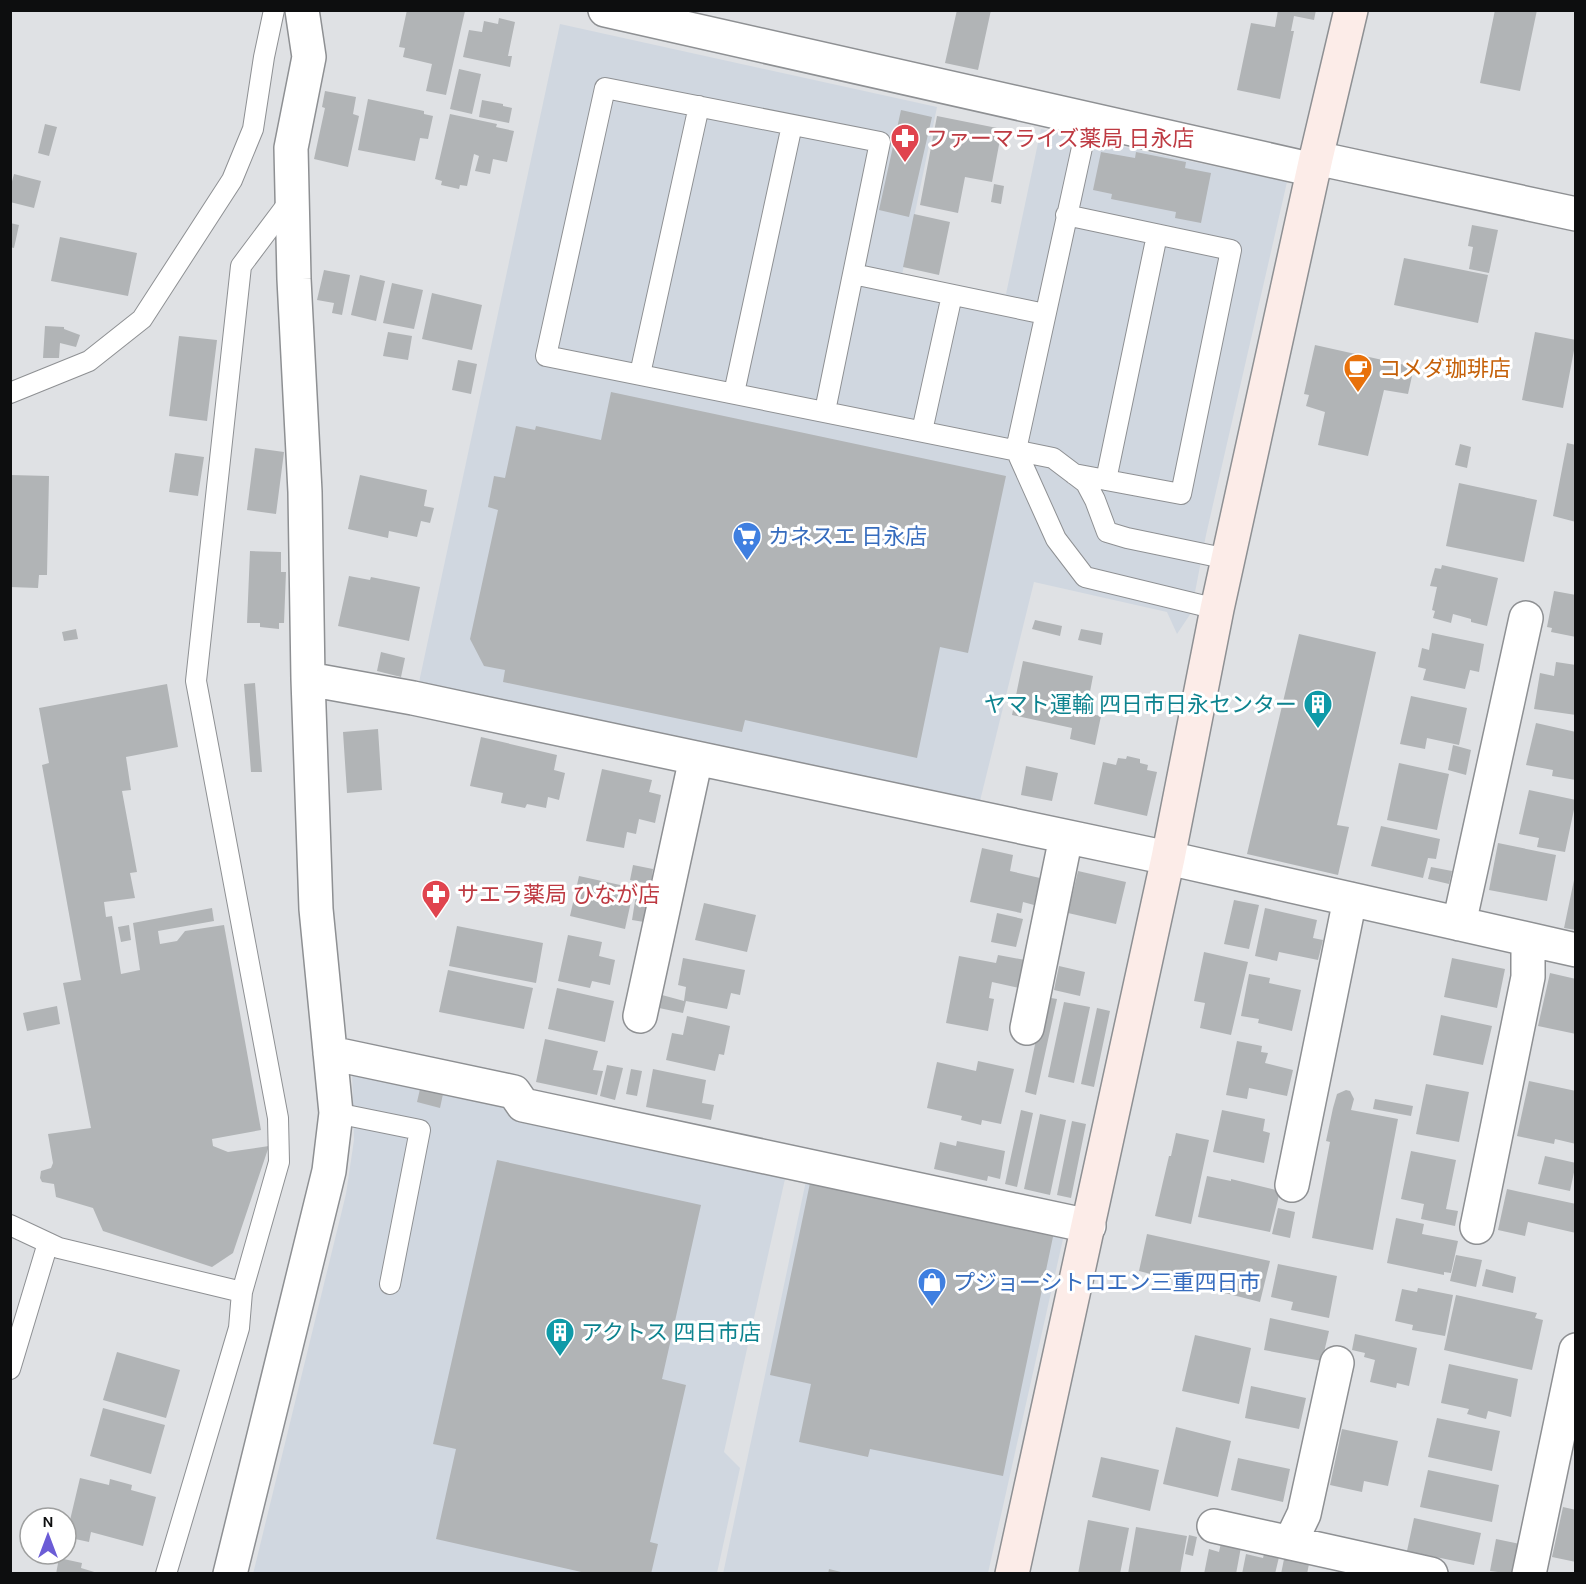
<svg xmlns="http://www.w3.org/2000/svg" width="1586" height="1584" font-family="Karla,'Noto Sans JP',sans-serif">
<rect width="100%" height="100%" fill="#dfe1e4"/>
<path fill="#d0d7e0" d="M560,24L937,107L902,275L1006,294L1041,129L1287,182L1206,535L1191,613L1177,634L1167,612L1034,582L979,805L418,687Z
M352,1069L776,1170L785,1179L724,1452L740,1468L717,1573L253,1574L346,1194L354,1140Z
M807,1176L1065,1230L988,1573L723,1574Z"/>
<path fill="#b1b4b6" d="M407,10L465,11L446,95L426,91L432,64L403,57L405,48L399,47Z
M957,10H991L978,70L945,63Z
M1278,10H1316L1314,20L1294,16L1291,31H1294L1280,99L1237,90L1251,23L1275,27Z
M1495,10H1537L1520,91L1480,83Z
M499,18L515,22L508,56H512L510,67L463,57L469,30L482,32L484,21L498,24Z
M459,69L481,74L472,114L450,109Z
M325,91L356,97L353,114L359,116L348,167L314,159L325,108L322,107Z
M368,99L424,111V114L433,116L428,139L420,138L415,161L358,150Z
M482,100L503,104V106L512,108L509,123L479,117Z
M901,110L932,117L909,217L879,210Z
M450,114L497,124L496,127L514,131L507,162L493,159L490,174L475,171L479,156L474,154L467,186L460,185L459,189L441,185L442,181L435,179Z
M937,116L1002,129L992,182L965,177L958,213L920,205Z
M45,124L57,127L49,156L38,153Z
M1101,152L1135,158L1136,152L1186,162L1185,168L1211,173L1201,223L1175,218L1176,212L1111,199L1112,194L1093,190Z
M14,174L41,181L34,208L10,202V189Z
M994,184L1004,186L1001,204L991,202Z
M914,214L950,222L939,275L903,267Z
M10,223L19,225L14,248L10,247Z
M1472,225L1498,230L1489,273L1469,269L1473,247L1468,246Z
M60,237L137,253L128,296L51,281Z
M1404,258L1488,275L1478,323L1394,305Z
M324,270L350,275L342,315L332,313L334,303L317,300Z
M360,275L385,281L376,321L351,315Z
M392,283L423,290L414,329L383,323Z
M432,293L482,305L472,350L422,339Z
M45,326L64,327V329L80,335L76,347L60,343L59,358H43Z
M388,332L412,336L408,360L383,356Z
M1535,332L1576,340L1563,408L1522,400Z
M179,336L217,340L207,421L169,416Z
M1315,345L1414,367L1408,394L1384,390L1368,456L1318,445L1325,412L1306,406L1309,395L1304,394Z
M458,360L477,364L471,394L452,390Z
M611,392L1006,476L968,653L940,647L917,758L745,720L742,732L503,682L505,670L484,666L470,639L498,510L488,507L494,476L505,478L516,426L535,430L536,426L601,440Z
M1567,443L1576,445V522L1553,516Z
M1460,444L1471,447L1467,468L1455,465Z
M255,448L284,452L276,514L247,510Z
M175,453L204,457L198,496L169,492Z
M10,475L49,476L47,575H39L38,588L10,587Z
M360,475L427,490L424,506L434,508L430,523L421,521L417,537L389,531L388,538L348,529Z
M1459,483L1537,500L1524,562L1446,546Z
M250,551L281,552V572H286L284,623H279V629L260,627V623H247Z
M1442,565L1498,578L1487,626L1471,622V619L1453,614L1451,623L1433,618L1435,611L1432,610L1437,587L1430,586L1435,568L1441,569Z
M349,576L370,580L371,577L420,587L409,641L338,626Z
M1554,591L1576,595V637L1551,632L1552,628L1547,627Z
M1035,620L1062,626L1060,636L1032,629Z
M76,629L78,639L64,641L62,632Z
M1081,629L1103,633L1101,645L1078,640Z
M1432,633L1484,644L1479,672L1470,670L1465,689L1423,680L1426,669L1418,667L1422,648L1429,650Z
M1299,634L1376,652L1337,825L1349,827L1338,875L1247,854Z
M381,652L405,658L401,677L377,671Z
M1023,661L1093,676L1089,697L1079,694L1075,711L1101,716L1095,745L1070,739L1072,728L1012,715Z
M1556,662L1576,665V715L1534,709L1540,673L1554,676Z
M255,683L262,772H251L244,684Z
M167,684L178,747L126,757L131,790L122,791L137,872L130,873L135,898L104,902L106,917L112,916L121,974L140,970L133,923L212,908L214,921L158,931L160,944L177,941L185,931L224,925L261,1130L212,1139L213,1146L228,1152L269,1146L233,1253L212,1267L103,1231L93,1208L56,1197L54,1184L42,1182L40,1178L41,1171L51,1168L53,1163L48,1134L91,1128L63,983L81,980L42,765L49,763L39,708Z
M1411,696L1467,708L1459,745L1427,738L1425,749L1400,744Z
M1536,723L1576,732V780L1552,776L1553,770L1526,765Z
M378,729L382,790L347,793L343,732Z
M481,737L557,755L554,770L565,773L559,800L548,797L546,808L527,804L525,808L501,803L503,793L470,786Z
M1453,745L1471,750L1466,775L1448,770Z
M1127,756L1140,759V763L1148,765L1147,770L1157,772L1147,816L1094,804L1103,762L1116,765L1118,758L1126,759Z
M1399,763L1449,774L1437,830L1387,820Z
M1026,766L1058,773L1052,801L1021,795Z
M602,769L652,780L649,792L661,795L655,823L639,819L636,834L627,832L624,848L586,841Z
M1529,790L1576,800L1565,852L1537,847L1539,838L1519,834Z
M1381,826L1440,839L1436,859L1428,858L1423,878L1371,866Z
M1498,843L1556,855L1547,901L1489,890Z
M982,848L1013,855L1010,871L1040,878L1034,905L1023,902L1021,913L970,902Z
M633,865L653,869L651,884L630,880Z
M1431,867L1452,871L1449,884L1428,879Z
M1078,871L1126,882L1116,924L1068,913Z
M579,876L634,888L625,929L570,916Z
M1574,880H1576V930L1564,928Z
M636,895L648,897L644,922L632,920Z
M1234,900L1259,905L1249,949L1224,944Z
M704,903L756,915L747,952L695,940Z
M1265,908L1317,920L1313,938L1323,940L1318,960L1279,952L1277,961L1255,956Z
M997,913L1023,919L1016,947L991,942Z
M129,925L131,940L121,942L118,927Z
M457,926L543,943L536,983L449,966Z
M568,935L602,942L599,956L615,960L610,985L592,981L590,988L558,981Z
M1204,952L1248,962L1231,1035L1200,1028L1205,1003L1194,1001Z
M998,955L1025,960L1019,988L992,982L989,998L994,999L988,1031L946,1023L959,956L996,963Z
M683,958L745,970L740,995L731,993L727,1009L686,1001L683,1013L659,1008L662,995L684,1001L686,987L678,985Z
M1452,958L1505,969L1497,1008L1444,997Z
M1059,966L1085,972L1080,996L1054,990Z
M448,970L533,988L524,1029L439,1012Z
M1550,973L1576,979V1034L1538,1026Z
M1249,974L1270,978L1269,983L1301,990L1292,1031L1258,1023L1259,1019L1241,1016Z
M557,988L614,1001L605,1042L548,1029Z
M1045,997L1057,999L1036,1095L1025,1092Z
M1064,1002L1090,1007L1074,1083L1048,1077Z
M57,1006L60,1024L27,1031L23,1013Z
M1097,1008L1110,1011L1094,1087L1081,1084Z
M1441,1015L1492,1026L1483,1065L1433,1055Z
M687,1016L730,1026L724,1055L719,1054L715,1071L666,1060L672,1033L683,1035Z
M545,1039L598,1051L593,1070L603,1071L597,1095L536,1082Z
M1237,1041L1262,1046L1261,1052L1268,1053L1265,1063L1293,1070L1287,1096L1249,1088L1247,1099L1226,1095Z
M978,1061L1014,1069L1001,1124L982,1120L981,1125L961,1120L962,1116L927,1108L937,1062L976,1071Z
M607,1065L623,1068L615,1100L600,1096Z
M631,1069L642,1071L637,1096L626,1094Z
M653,1069L706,1080L702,1103L714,1105L711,1120L646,1107Z
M1529,1081L1576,1091V1144L1555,1139L1554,1144L1517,1136Z
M1426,1084L1469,1092L1459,1142L1416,1134Z
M420,1089L443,1094L440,1108L417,1102Z
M1346,1090L1350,1091L1354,1099L1351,1110L1398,1119L1373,1250L1312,1238L1330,1142L1326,1141L1333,1108L1337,1094Z
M1375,1099L1413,1106L1411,1116L1373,1109Z
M1021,1110L1033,1113L1017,1187L1005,1184Z
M1222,1110L1265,1119L1263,1131L1270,1133L1264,1163L1213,1152Z
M1040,1114L1066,1120L1050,1195L1024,1189Z
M1072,1121L1086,1124L1071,1198L1057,1195Z
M1176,1133L1209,1140L1191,1224L1155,1216L1169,1156H1171Z
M957,1141L1005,1151L1000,1179L988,1176L987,1181L934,1169L940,1142L956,1146Z
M1411,1151L1456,1160L1446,1209L1458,1211L1455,1226L1421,1219L1424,1204L1401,1199Z
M1545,1156L1576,1163L1570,1191L1538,1184Z
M497,1160L701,1205L662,1379L686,1385L650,1542L658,1544L651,1574H590L436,1539L456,1449L433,1444Z
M1207,1176L1231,1181V1179L1280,1191L1270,1232L1198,1217Z
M810,1183L1054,1232L1003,1476L870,1449L868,1457L799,1442L811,1384L770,1375Z
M1507,1189L1576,1204V1233L1528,1222L1525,1236L1498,1230Z
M1278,1208L1295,1212L1290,1238L1272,1234Z
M1396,1218L1424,1224L1422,1234L1458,1241L1451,1273L1444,1272V1275L1387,1263Z
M1147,1234L1270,1261L1260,1302L1139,1271Z
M1456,1255L1482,1260L1476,1287L1450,1281Z
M1278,1264L1337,1276L1329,1318L1291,1310L1293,1302L1271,1297Z
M1486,1269L1516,1277L1513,1293L1482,1286Z
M1418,1288L1453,1295L1445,1336L1412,1330L1413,1325L1395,1321L1402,1289L1417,1292Z
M1456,1295L1537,1313L1535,1318L1543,1320L1532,1370L1444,1350Z
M1270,1318L1329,1331L1322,1361L1264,1350Z
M1355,1334L1417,1348L1409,1386L1397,1383L1396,1388L1370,1382L1375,1360L1364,1357L1365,1353L1352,1350Z
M1195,1335L1251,1348L1239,1404L1182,1391Z
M117,1352L180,1370L166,1418L103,1400Z
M1449,1364L1518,1379L1511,1417L1488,1411L1486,1419L1467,1414L1469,1409L1441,1403Z
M1251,1386L1306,1398L1299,1429L1245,1418Z
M103,1408L165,1425L151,1474L90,1456Z
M1437,1418L1500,1431L1492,1471L1428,1457Z
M1176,1427L1231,1441L1218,1497L1163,1484Z
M1342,1429L1398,1441L1388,1486L1364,1481L1362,1492L1330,1485Z
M1101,1457L1159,1470L1150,1511L1092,1497Z
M1238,1458L1290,1469L1283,1502L1231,1490Z
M1428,1470L1499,1485L1492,1522L1420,1507Z
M80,1478L109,1485L110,1479L132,1485L131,1490L156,1497L143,1546L91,1532L89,1542L66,1537Z
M1563,1507L1576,1510V1562L1552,1557Z
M1414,1518L1481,1533L1474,1565L1407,1551Z
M1088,1520L1129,1528L1120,1574H1078Z
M1136,1527L1187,1536L1180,1574H1128Z
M1189,1535L1197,1537L1193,1556L1185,1554Z
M1496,1539L1520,1544L1514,1574L1490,1571Z
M1221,1543L1241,1547L1236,1574H1204L1209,1549L1219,1552Z
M1246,1554L1263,1558L1264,1554L1279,1557L1275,1574H1242Z
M59,1558L82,1563L81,1568L101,1574H56Z
M1284,1559L1309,1564L1307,1574H1281Z
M829,1569L845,1573V1574H828Z"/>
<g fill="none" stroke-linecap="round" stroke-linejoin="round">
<g stroke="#8e9093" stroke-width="22">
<path id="lane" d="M1088,120L1016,450L1056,539L1085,577L1217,609
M1066,215L1231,250L1181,494L1074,474
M853,274L1045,314
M640,374L699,106
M10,393L89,361L142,319L232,180L253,129L264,57L274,10
M734,393L792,125
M825,411L880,142L605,88L546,356L1053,458L1086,483L1095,500L1107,532L1127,538L1228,559
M922,431L952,295
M1106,480L1157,235
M336,1113L420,1130L390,1284
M10,1225L59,1248L242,1292
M10,1369L48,1243
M166,1574L239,1328L242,1292L279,1162L278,1118L196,681L241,266L292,198"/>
</g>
<g stroke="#8e9093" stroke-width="36">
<path id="street" d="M605,10L1314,170
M1316,158L1576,214
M308,679L413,698L1168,858L1576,950
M1459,924L1526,618
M640,1016L696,758
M1027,1028L1066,837
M330,1053L514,1092L523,1105L1089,1226
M1292,1185L1350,899
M1477,1227L1528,977V940
M1214,1526L1431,1574
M1290,1543L1304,1514L1337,1363
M230,1574L329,1171L336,1113L316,909L308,679L305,492L294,279L291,148L309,57L302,10
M1529,1574L1576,1350"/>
</g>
<g stroke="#8e9093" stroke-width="36">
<path id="secondary" d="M1012,1574L1168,858L1217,609L1316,158L1351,10"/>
</g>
<use href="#lane" stroke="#fff" stroke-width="20"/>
<use href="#street" stroke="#fff" stroke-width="33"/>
<use href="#secondary" stroke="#fcece8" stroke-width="33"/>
</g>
<defs>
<g id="pharmacy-pin" transform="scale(1.5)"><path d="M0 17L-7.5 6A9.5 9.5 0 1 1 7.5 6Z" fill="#e0444e" stroke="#fff"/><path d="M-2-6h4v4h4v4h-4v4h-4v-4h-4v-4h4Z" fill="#fff"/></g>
<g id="cafe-pin" transform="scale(1.5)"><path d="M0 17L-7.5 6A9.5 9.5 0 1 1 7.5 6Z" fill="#e8710a" stroke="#fff"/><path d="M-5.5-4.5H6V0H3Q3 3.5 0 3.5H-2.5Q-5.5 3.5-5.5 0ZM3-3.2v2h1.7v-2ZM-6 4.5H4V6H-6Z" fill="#fff"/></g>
<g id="supermarket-pin" transform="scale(1.5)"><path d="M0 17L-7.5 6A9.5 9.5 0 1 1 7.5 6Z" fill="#3f7fe0" stroke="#fff"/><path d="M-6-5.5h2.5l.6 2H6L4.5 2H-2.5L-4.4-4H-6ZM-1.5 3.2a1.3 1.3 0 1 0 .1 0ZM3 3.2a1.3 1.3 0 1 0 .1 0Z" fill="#fff"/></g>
<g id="building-pin" transform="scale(1.5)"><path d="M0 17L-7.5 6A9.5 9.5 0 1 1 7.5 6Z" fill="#0f9aa8" stroke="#fff"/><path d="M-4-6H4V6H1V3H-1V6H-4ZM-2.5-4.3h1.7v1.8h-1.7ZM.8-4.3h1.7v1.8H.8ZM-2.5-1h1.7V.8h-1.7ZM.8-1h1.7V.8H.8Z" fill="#fff"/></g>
<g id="shop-pin" transform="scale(1.5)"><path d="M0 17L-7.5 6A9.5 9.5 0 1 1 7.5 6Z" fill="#3f7fe0" stroke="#fff"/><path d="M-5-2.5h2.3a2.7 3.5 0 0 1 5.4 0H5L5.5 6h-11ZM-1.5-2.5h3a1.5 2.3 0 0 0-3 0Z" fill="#fff"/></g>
</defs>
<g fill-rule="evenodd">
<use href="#pharmacy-pin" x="905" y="138"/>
<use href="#cafe-pin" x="1358" y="368"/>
<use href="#supermarket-pin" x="747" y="536"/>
<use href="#building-pin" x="1318" y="704"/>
<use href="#pharmacy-pin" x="436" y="894"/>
<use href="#shop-pin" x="932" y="1282"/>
<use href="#building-pin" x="560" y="1332"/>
</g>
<g text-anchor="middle" stroke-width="6" stroke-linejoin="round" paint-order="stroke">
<g font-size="22" fill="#be3a42" stroke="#fff" text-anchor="start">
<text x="926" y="146">ファーマライズ薬局 日永店</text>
<text x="457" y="902">サエラ薬局 ひなが店</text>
</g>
<g font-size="22" fill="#c56008" stroke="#fff" text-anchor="start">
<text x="1379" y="376">コメダ珈琲店</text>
</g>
<g font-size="22" fill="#366cbe" stroke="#fff" text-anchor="start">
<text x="768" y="544">カネスエ 日永店</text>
<text x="953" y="1290">プジョーシトロエン三重四日市</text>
</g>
<g font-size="22" fill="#0d838f" stroke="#fff" text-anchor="end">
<text x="1297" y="712">ヤマト運輸 四日市日永センター</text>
<text x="581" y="1340" text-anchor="start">アクトス 四日市店</text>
</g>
</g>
<rect width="1586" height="1584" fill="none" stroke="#0d0e0f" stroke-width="24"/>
<g transform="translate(48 1536)"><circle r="28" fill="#ffffff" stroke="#9e9f9f" stroke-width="1.5"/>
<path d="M0-4.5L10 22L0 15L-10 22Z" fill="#6b5cd6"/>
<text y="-9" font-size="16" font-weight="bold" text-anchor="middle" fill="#0d0e0f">N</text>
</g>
</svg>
